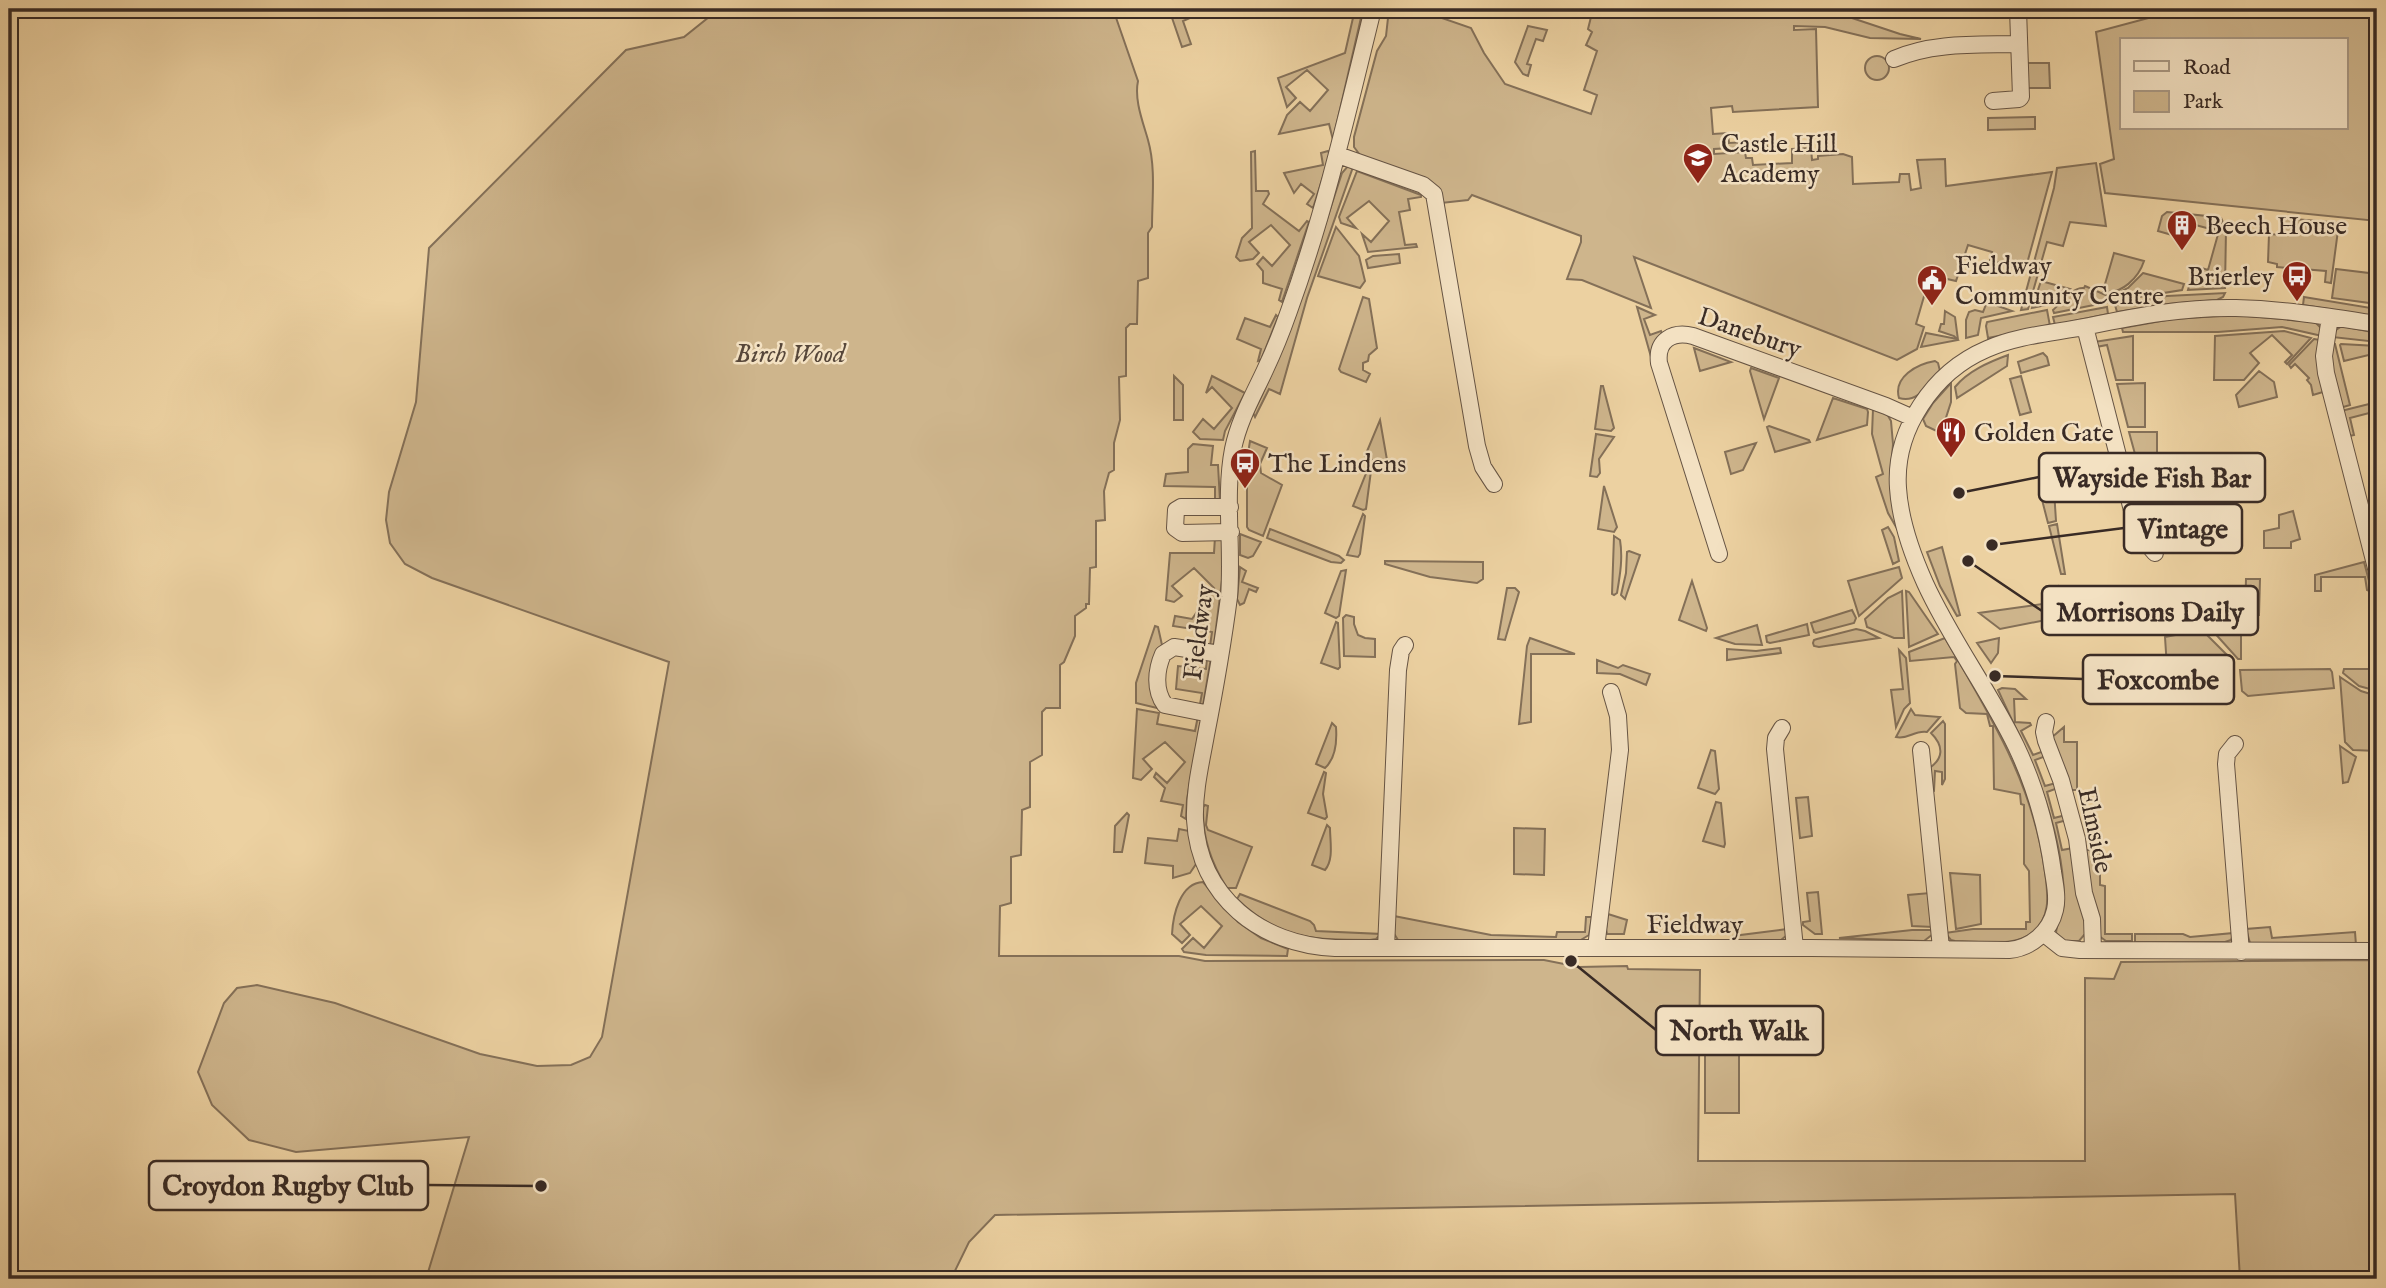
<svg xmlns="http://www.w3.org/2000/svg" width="2386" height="1288" font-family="'IM FELL English',serif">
<rect width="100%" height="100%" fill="#ecd1a1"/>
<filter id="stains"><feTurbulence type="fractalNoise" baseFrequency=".00286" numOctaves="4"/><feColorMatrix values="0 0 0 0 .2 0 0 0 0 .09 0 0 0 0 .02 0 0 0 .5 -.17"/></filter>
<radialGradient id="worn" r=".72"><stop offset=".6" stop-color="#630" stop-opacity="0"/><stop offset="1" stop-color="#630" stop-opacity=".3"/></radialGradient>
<path fill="#ceb58c" stroke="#847058" stroke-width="2" fill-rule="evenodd" d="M719,9H1113L1138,81C1134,100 1143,122 1148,140C1156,168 1152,199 1152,227L1148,233V278L1138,281L1137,324H1130L1126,328V376L1119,377L1120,420L1114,443V470L1109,473L1104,491L1105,520L1096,521V567L1090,568L1089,604H1086V608L1075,616V636L1064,662L1060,665V708H1046L1042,712V755L1030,762V807L1022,810L1021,855L1011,857V903L1000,906L999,956H1179L1205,961L1544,960L1579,967L1627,966L1628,969L1700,970L1698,1161H2085V978L2114,979L2121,962L2377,960V1279H2240L2235,1194L995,1215L969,1242L951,1279H426L469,1137L296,1152L249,1140L212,1105L198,1072L224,1003L237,988L257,985L335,1003L480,1054L537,1066L571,1065L590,1057L602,1037L669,662L432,578L405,564L390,543L386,520L389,492L416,402L429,248L626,50L684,37Z
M1169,9H1174L1176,15L1187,11L1190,18L1183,21L1191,44L1182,47Z
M1355,9H1363L1333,140L1329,124L1279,134L1287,115L1300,102L1310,111L1328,90L1307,70L1286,87L1296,98L1287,107L1278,78L1345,53Z
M1389,9H1416L1471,28L1484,53L1505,84L1591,114L1597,95L1584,90L1597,51L1586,45L1592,32L1588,29L1592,13L1580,9H1825L1900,34L1921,39L1870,38L1825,27L1794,26V30L1816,29L1818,107L1733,112L1732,106L1711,108L1713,134L1728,133L1729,143L1766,141L1767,146L1714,149V154L1745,152L1746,158H1752L1753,165L1792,163V149L1811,148L1812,160L1818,159V156L1843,154L1852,157L1853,184L1899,182L1900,174H1909L1911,190L1921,188L1917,160L1945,159L1946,186L2052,172L2025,271L1990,260L1992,252L1968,245L1956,281L1947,279L1945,284L1935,280L1938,271L1932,269L1916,324L1924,327L1917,349L1897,360L1634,257L1651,308L1582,280L1567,279L1581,242V236L1472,195L1468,200L1441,203L1360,155L1354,147V137L1377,51L1386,36Z
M2182,9H2377V221L2105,193L2100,164L2114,159L2096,32ZM2346,40V128H2122V40Z
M1528,26L1547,30L1543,41L1536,39L1527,64L1531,65L1528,76L1523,74L1515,62Z
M1865 68a12 12 0 1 1 24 0a12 12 0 1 1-24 0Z
M2024,63H2049L2050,88H2025Z
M2035,117V129L1988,130V118Z
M1255,151L1256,191H1268L1269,194L1263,204L1299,231L1307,221L1309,222L1282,302L1279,300L1282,289L1263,283V271L1257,264L1263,257L1272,266L1290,245L1271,225L1249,242L1259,253L1253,259L1240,261L1236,257L1242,238L1252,228L1251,152Z
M1328,151L1330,155L1313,208L1307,204L1314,194L1301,184L1294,193L1284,173L1323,165L1321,153Z
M2096,163L2106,226L2070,222L2063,246L2047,242L2028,309L2021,310L2054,188L2057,168Z
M1348,166L1353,167L1307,298L1280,394L1269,389L1255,417L1253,413C1292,337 1315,254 1342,173Z
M1357,171L1421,195V197L1408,199L1410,210L1399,212L1405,245L1416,244L1417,247L1368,252L1362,234L1371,242L1389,221L1369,201L1347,218L1356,228L1341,223L1339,217Z
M2167,212L2217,217L2214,230L2177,220L2172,235L2158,231L2162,216Z
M2284,218L2339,223L2331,283L2325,282L2326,271L2277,267V264L2268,262L2269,234L2282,235Z
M2222,220L2226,230L2225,288L2188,290L2195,266L2208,270Z
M1336,227L1359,256L1365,281L1360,288L1318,276Z
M2114,253L2144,261C2139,277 2121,296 2103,291Z
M1399,254L1400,263L1368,268L1366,260L1373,256Z
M2336,269L2377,274V304L2332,298Z
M2143,273L2184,284L2182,290L2113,301L2112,296L2128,288Z
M2041,281L2070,289L2055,303L2032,308Z
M2085,286L2108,296L2109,302L2054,313L2053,310C2062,302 2072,287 2084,288Z
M2225,293L2223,297L2217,300L2168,304L2117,312L2115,305L2167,296Z
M1363,297L1369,299L1377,348L1369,355L1368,361L1363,363V370L1370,374L1366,382L1341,372L1339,369Z
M2304,297L2377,309V317L2303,305Z
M1987,302L2012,311L1981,318L1978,335L1966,338V320L1969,312L1975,310L1983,312Z
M1637,307L1655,315L1644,319L1650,335L1661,331L1662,334L1653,345L1651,357Z
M2107,307L2108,314L2055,325L2053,317Z
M2047,310L2050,326L1988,338L1986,326L1987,322Z
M1945,311L1955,317L1958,340L1921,347L1926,333L1957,339L1954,336L1939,331L1941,324H1944Z
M1276,315L1278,317L1261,360L1258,361L1261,349L1237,339L1245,318L1270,327Z
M2236,315L2315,322L2321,328L2322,336L2282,327L2218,332H2123L2122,328L2172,319Z
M2342,326L2377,333V342L2332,337L2336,330Z
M2284,331L2311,338L2287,364L2285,362L2292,355L2272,335L2250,353L2259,363L2244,380H2214L2215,336Z
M2133,336V380H2116L2107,345L2096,347L2094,342Z
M2314,339L2320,340L2323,392L2313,395L2311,385L2307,380L2309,378L2295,364L2291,368L2289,365Z
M2331,344H2335L2350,405L2340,408L2332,376Z
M2341,344L2377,346V353L2344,361L2340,345Z
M1694,348L1731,362L1700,371Z
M2043,353L2047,357L2049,365L2021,373L2018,362Z
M2008,355L2007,366L1957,398L1955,387C1968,371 1989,362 2008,355Z
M1935,361L1938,363L1940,371C1928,384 1918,404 1899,398C1893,377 1917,364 1935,361Z
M1751,368L1779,378L1764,419L1750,371Z
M2259,371L2274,382L2277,397L2239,407L2236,395Z
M1174,376L1183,385V420H1174Z
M1212,376L1245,393L1225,431L1223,440L1200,439L1193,432L1203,419L1214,429L1232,408L1212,387L1206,393Z
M2021,376L2031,412L2020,415L2010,379Z
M1951,383V402L1941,433L1926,426L1923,419L1933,403Z
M2145,383V427H2128L2117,384Z
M1601,386H1603L1614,428L1611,431L1595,429Z
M1833,398L1867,409L1868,412L1867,425L1817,440Z
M2377,402V411L2350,418L2354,435L2349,436L2341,411Z
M1873,409L1887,414L1891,421L1893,444L1890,486L1899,532L1888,513L1876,477L1883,474L1872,434Z
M1380,420L1387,460H1368L1365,456Z
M1769,426L1809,440L1810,442L1775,452L1767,427Z
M2129,432H2157V475L2141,476Z
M1596,434L1614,437L1599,459L1600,473L1597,477L1590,476Z
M1250,441L1267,448L1260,464L1261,473L1282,485L1263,536L1249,530L1247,527V460Z
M1756,443L1743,470L1731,474L1725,452Z
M1193,444L1213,446L1211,465H1218L1220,501L1215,502V487L1164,486L1166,474L1188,472V449Z
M1369,466L1371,471L1366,509L1363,510L1353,506Z
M2169,479V523H2153L2141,480Z
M1604,486L1617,527L1614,532L1598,529Z
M2054,490L2056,521L2048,523L2040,492Z
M2293,511L2300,539L2291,542V548H2264V531L2279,528V515Z
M1363,514L1365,516L1360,554L1358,557L1347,555Z
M2057,524L2065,574H2061L2049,526Z
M1888,527L1894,537L1899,561L1893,564L1882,530Z
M1270,529L1339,556L1344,560L1341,563L1331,562L1267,538Z
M1240,534L1261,542L1253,556L1248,558L1240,555Z
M1614,536L1620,540C1623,558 1620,575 1617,593L1614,595L1612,594Z
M1215,537L1222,538V580L1214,644L1210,646L1212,632L1173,626L1175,616L1192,619C1200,608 1204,598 1214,588L1194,568L1172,586L1182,596L1174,602L1166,600L1170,553H1214Z
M1942,547L1960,615L1957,616L1940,586L1927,552Z
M1629,551L1640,555L1625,599L1621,595L1626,573L1627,552Z
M1385,561L1483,562V579L1477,583L1430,577L1385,564Z
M2364,562L2372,592L2367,590L2365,577H2321V591H2315V575Z
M1240,567L1246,571L1242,582L1258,588L1256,592L1249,589L1244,603L1240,605L1237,599Z
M1899,567L1902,578L1859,616L1848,581Z
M1346,570L1339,616L1336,618L1325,613L1341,571Z
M2246,579H2260L2259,615H2245Z
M1692,581L1707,628L1706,631L1679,620Z
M2058,586L2062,603L2060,614L2051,619L2000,629L1979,613L2050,603L2047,588Z
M1507,588H1515L1519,592L1505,640L1498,639Z
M1902,591L1904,638H1894L1867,627L1865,619L1888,598Z
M1906,591L1909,592L1938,634L1909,647Z
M1852,610L1856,618L1854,623L1816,633L1814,632L1811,623Z
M1346,615L1354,617V624L1358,635L1365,638L1375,639V657L1344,656L1343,618Z
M1336,622L1338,623L1340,667L1338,669L1321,663Z
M1807,624L1809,635L1770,643L1767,642L1766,636Z
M1757,625L1762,645L1735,644L1716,638Z
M1155,626L1158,627L1162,645L1157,652V708L1136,703V683Z
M2212,627H2241V659H2238L2211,629Z
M1856,629L1865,631L1879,638L1819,647L1814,646L1813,643L1814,640L1817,639Z
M2202,630L2232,660V663L2167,668L2165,637Z
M1530,638L1575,654H1531V722L1519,724L1527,646Z
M1945,638C1989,714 2033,782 2045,872C2048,894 2052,920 2029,935C2009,947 1978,941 1955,941L1951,940L1945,933L1973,929H2026V922H2030L2029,871L2024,864V805L2021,804L2020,794L1994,789L1993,726H1990L1987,714L1966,713L1960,708L1955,664L1957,661L1954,657L1910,661L1909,652Z
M1999,638L1998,653L1991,663L1977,643Z
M1780,648L1781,653L1727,660V649L1756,651Z
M1899,650L1906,658L1910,703L1904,709L1896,727L1891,690L1903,689Z
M1207,658H1211L1203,705L1200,704L1202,693L1176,689L1178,666L1206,669Z
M1597,660L1618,668L1623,665L1650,674L1646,685L1620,674L1597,673Z
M2330,669L2332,672L2334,688L2248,696L2242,691L2240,670Z
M2344,669H2375L2377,691L2359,686L2343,673Z
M2340,677L2361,691L2377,696V751L2353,750L2345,742Z
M2002,688L2015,689L2026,699H2014L2015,722L2030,723L2031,725L2021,731L2033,755L2044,751L2046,756L2035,760L2045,786L2056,783L2058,788L2047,792L2054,818L2066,815L2067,820L2056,823L2062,850L2073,848L2085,921V934L2079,941H2064L2056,933C2057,921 2064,910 2064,896C2062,823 2029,756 1998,690Z
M1137,709L1159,713L1157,724L1195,731L1198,716L1201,719L1187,799L1186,819L1181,816L1183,805L1161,801L1165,788L1154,777L1156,773L1167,783L1185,762L1165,742L1143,759L1152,769L1141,780L1133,778Z
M1911,709L1915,715L1940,717L1927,732C1914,730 1908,740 1896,737Z
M1943,721L1945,724V779L1942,785V772L1935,771L1934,791L1930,792L1928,769C1944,759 1944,746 1931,733Z
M1332,723L1336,727C1337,741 1336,758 1325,768L1316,764Z
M2064,727V742H2077V790H2071L2051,738Z
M2340,746L2356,757L2348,782L2343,783Z
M1711,750L1715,751L1719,789L1715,794L1698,788Z
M1324,772L1326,773L1323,794L1327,817L1325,819L1308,813Z
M1808,797L1812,836L1800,838L1796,798Z
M1716,802L1721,803L1725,844L1724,847L1703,841Z
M1205,805L1208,806L1206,825L1208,830L1252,847L1236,888H1227C1211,863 1202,837 1203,807Z
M1127,813L1129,815L1122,852H1114L1115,826Z
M1327,825L1330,828C1330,841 1334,860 1325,870L1312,865Z
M1514,828L1545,829L1544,875L1514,874Z
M1179,829L1189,831L1196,864L1190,873L1173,878V866L1145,863L1148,838L1177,841Z
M2085,850H2100V885L2105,886V934H2132V941H2106L2099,936L2092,903Z
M1950,873L1980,875L1981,924L1956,929Z
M1203,882L1238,922L1261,938L1288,949L1287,956L1206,955L1184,952L1182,949L1193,938L1204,948L1222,926L1201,906L1180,924L1190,935L1182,943L1172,934C1173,915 1180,883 1203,882Z
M1818,892L1822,934H1815L1803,925V922L1810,921L1807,893Z
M1930,893L1933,927L1912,926L1908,895Z
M1240,894L1310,921L1314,925L1316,931L1381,934L1376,939L1370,940C1315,940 1279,940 1237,899Z
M1608,914L1627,920L1624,934H1607L1606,929Z
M1394,916L1491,935L1556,937L1557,932H1585L1586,917H1592L1589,935L1579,941L1398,940L1393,932Z
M2270,927L2272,938L2355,932L2356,945L2250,943L2246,929Z
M1787,929V935L1781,940L1733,941V936Z
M1912,930H1931L1933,934L1924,941L1839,938Z
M2234,933L2231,940L2225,942H2135V934H2183L2190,937Z
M1705,1038H1739V1113H1705Z"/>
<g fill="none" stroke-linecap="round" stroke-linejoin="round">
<g stroke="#665444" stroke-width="18">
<path id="street" d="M1373,9C1348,111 1325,212 1289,311C1282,331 1274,351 1265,370C1253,396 1239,420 1233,449C1224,495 1233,549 1229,597C1223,643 1215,689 1206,735C1201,763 1194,791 1195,820C1199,897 1261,945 1335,948H1812L2009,950C2031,948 2050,932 2055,910C2058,898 2055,884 2053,872C2047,828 2035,786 2016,746C1989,690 1951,640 1925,583C1912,554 1900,520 1898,488C1894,430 1933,372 1987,349C2018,335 2055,333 2089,326C2137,316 2186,307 2236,308C2283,309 2331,317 2377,324
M1894,59C1933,42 1977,45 2018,44
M1993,101L2019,99L2021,97L2018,9
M1338,155L1423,185L1434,194L1477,446L1483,467L1494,484
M2330,317L2324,356L2326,373L2377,572
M2085,327L2134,518L2143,539L2155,553
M1230,507H1181L1176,510L1175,528L1182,533L1231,532
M1719,554L1659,363C1656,340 1673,331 1693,336L1886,406L1913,418
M1210,714L1165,705C1154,690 1156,670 1163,654L1174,647L1220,654
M2046,722L2044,732L2046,741L2061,780L2077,839L2084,893L2092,919L2093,950
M1782,728L1776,738L1775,749L1795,948
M2235,744L2227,754L2226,764L2241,952
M1921,750L1941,948
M2043,933L2062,948L2080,950L2377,951
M1386,948L1398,670L1401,651L1405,645
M1596,948L1620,750L1618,716L1611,692"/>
</g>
<use href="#street" stroke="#f3e1c2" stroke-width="16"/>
</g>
<defs>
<g id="school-pin" transform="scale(1.575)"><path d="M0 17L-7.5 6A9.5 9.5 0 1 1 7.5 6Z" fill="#8f2418" stroke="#f3e1c2"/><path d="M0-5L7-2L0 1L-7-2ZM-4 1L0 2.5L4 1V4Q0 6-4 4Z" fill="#fff"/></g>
<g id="building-pin" transform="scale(1.575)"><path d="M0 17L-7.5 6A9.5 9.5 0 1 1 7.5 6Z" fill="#8f2418" stroke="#f3e1c2"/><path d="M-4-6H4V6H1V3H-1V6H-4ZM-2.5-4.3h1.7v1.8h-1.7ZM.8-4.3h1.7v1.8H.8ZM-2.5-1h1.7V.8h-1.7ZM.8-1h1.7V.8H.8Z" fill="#fff"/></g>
<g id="bus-pin" transform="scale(1.575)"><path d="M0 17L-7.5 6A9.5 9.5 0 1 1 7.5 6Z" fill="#8f2418" stroke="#f3e1c2"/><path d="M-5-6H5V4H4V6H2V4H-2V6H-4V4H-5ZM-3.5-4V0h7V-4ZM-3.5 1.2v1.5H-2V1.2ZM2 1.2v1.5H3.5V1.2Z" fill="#fff"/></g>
<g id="civic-pin" transform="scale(1.575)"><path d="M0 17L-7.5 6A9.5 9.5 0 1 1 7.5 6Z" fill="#8f2418" stroke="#f3e1c2"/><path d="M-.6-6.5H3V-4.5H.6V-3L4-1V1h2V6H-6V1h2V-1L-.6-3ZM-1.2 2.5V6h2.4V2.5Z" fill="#fff"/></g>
<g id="restaurant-pin" transform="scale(1.575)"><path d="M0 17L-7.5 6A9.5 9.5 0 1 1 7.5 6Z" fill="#8f2418" stroke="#f3e1c2"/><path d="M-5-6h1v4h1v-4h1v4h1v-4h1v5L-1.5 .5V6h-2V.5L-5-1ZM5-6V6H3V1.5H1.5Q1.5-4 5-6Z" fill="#fff"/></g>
</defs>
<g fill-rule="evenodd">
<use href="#school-pin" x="1698" y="158"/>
<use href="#building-pin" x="2182" y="225"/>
<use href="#bus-pin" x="2297" y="276"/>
<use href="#civic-pin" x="1932" y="280"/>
<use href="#restaurant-pin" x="1951" y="432"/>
<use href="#bus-pin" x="1245" y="463"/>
</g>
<g text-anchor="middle" stroke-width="5" stroke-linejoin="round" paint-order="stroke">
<g font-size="26" fill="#392b25" stroke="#f3e1c2" text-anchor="start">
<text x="1721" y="152">Castle Hill<tspan x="1721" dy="30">Academy</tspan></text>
<text x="2205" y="234">Beech House</text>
<text x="1955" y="274">Fieldway<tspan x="1955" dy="30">Community Centre</tspan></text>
<text x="2274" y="285" text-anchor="end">Brierley</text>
<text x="1974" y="441">Golden Gate</text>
<text x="1268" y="472">The Lindens</text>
</g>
<g font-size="26" fill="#392b25" stroke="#f3e1c2">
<text transform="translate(1750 332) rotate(19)" y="9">Danebury</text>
<text transform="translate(1198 632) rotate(-82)" y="9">Fieldway</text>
<text transform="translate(2096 830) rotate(78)" y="9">Elmside</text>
<text x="1695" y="933">Fieldway</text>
</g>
<g font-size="26" font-style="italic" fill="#57473a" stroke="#f3e1c2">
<text x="790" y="362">Birch Wood</text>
</g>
</g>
<path fill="none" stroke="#392b25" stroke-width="2.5" d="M1959 493L2039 477M1992 545L2124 528M1968 561L2042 611M1995 676L2083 679M1571 961L1656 1030M541 1186L428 1185"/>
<g fill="#392b25" stroke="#f3e1c2" stroke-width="2.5">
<circle cx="1959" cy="493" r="7"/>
<circle cx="1992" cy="545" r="7"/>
<circle cx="1968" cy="561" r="7"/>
<circle cx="1995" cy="676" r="7"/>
<circle cx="1571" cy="961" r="7"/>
<circle cx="541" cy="1186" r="7"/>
</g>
<g fill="#f3e1c2" stroke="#392b25" stroke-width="2.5">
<rect x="2039" y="453" width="226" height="49" rx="7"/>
<rect x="2124" y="504" width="118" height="49" rx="7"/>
<rect x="2042" y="586" width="216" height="49" rx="7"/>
<rect x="2083" y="655" width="151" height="49" rx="7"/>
<rect x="1656" y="1006" width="167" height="49" rx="7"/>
<rect x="149" y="1161" width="279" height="49" rx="7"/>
</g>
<g font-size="28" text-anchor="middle" font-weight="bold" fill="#392b25">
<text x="2152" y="487">Wayside Fish Bar</text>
<text x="2183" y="538">Vintage</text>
<text x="2150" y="621">Morrisons Daily</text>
<text x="2158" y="689">Foxcombe</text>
<text x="1739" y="1040">North Walk</text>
<text x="288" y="1195">Croydon Rugby Club</text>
</g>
<rect width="2386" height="1288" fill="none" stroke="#ecd1a1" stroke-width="35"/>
<rect x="10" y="10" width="2365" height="1267" fill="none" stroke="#392b25" stroke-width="3.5"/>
<rect x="18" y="18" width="2351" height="1253" fill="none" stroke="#392b25" stroke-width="2"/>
<rect x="2120" y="38" width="228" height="91" fill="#f3e1c2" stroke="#a99883" stroke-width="2"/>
<rect x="2134" y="61" width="35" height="10" fill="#f3e1c2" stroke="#a99883" stroke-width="2"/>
<text x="2183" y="74" font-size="21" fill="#392b25">Road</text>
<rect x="2134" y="91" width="35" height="21" fill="#ceb58c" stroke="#a99883" stroke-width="2"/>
<text x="2183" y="108" font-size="21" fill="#392b25">Park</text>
<rect width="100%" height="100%" filter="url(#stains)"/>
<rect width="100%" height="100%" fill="url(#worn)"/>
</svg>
